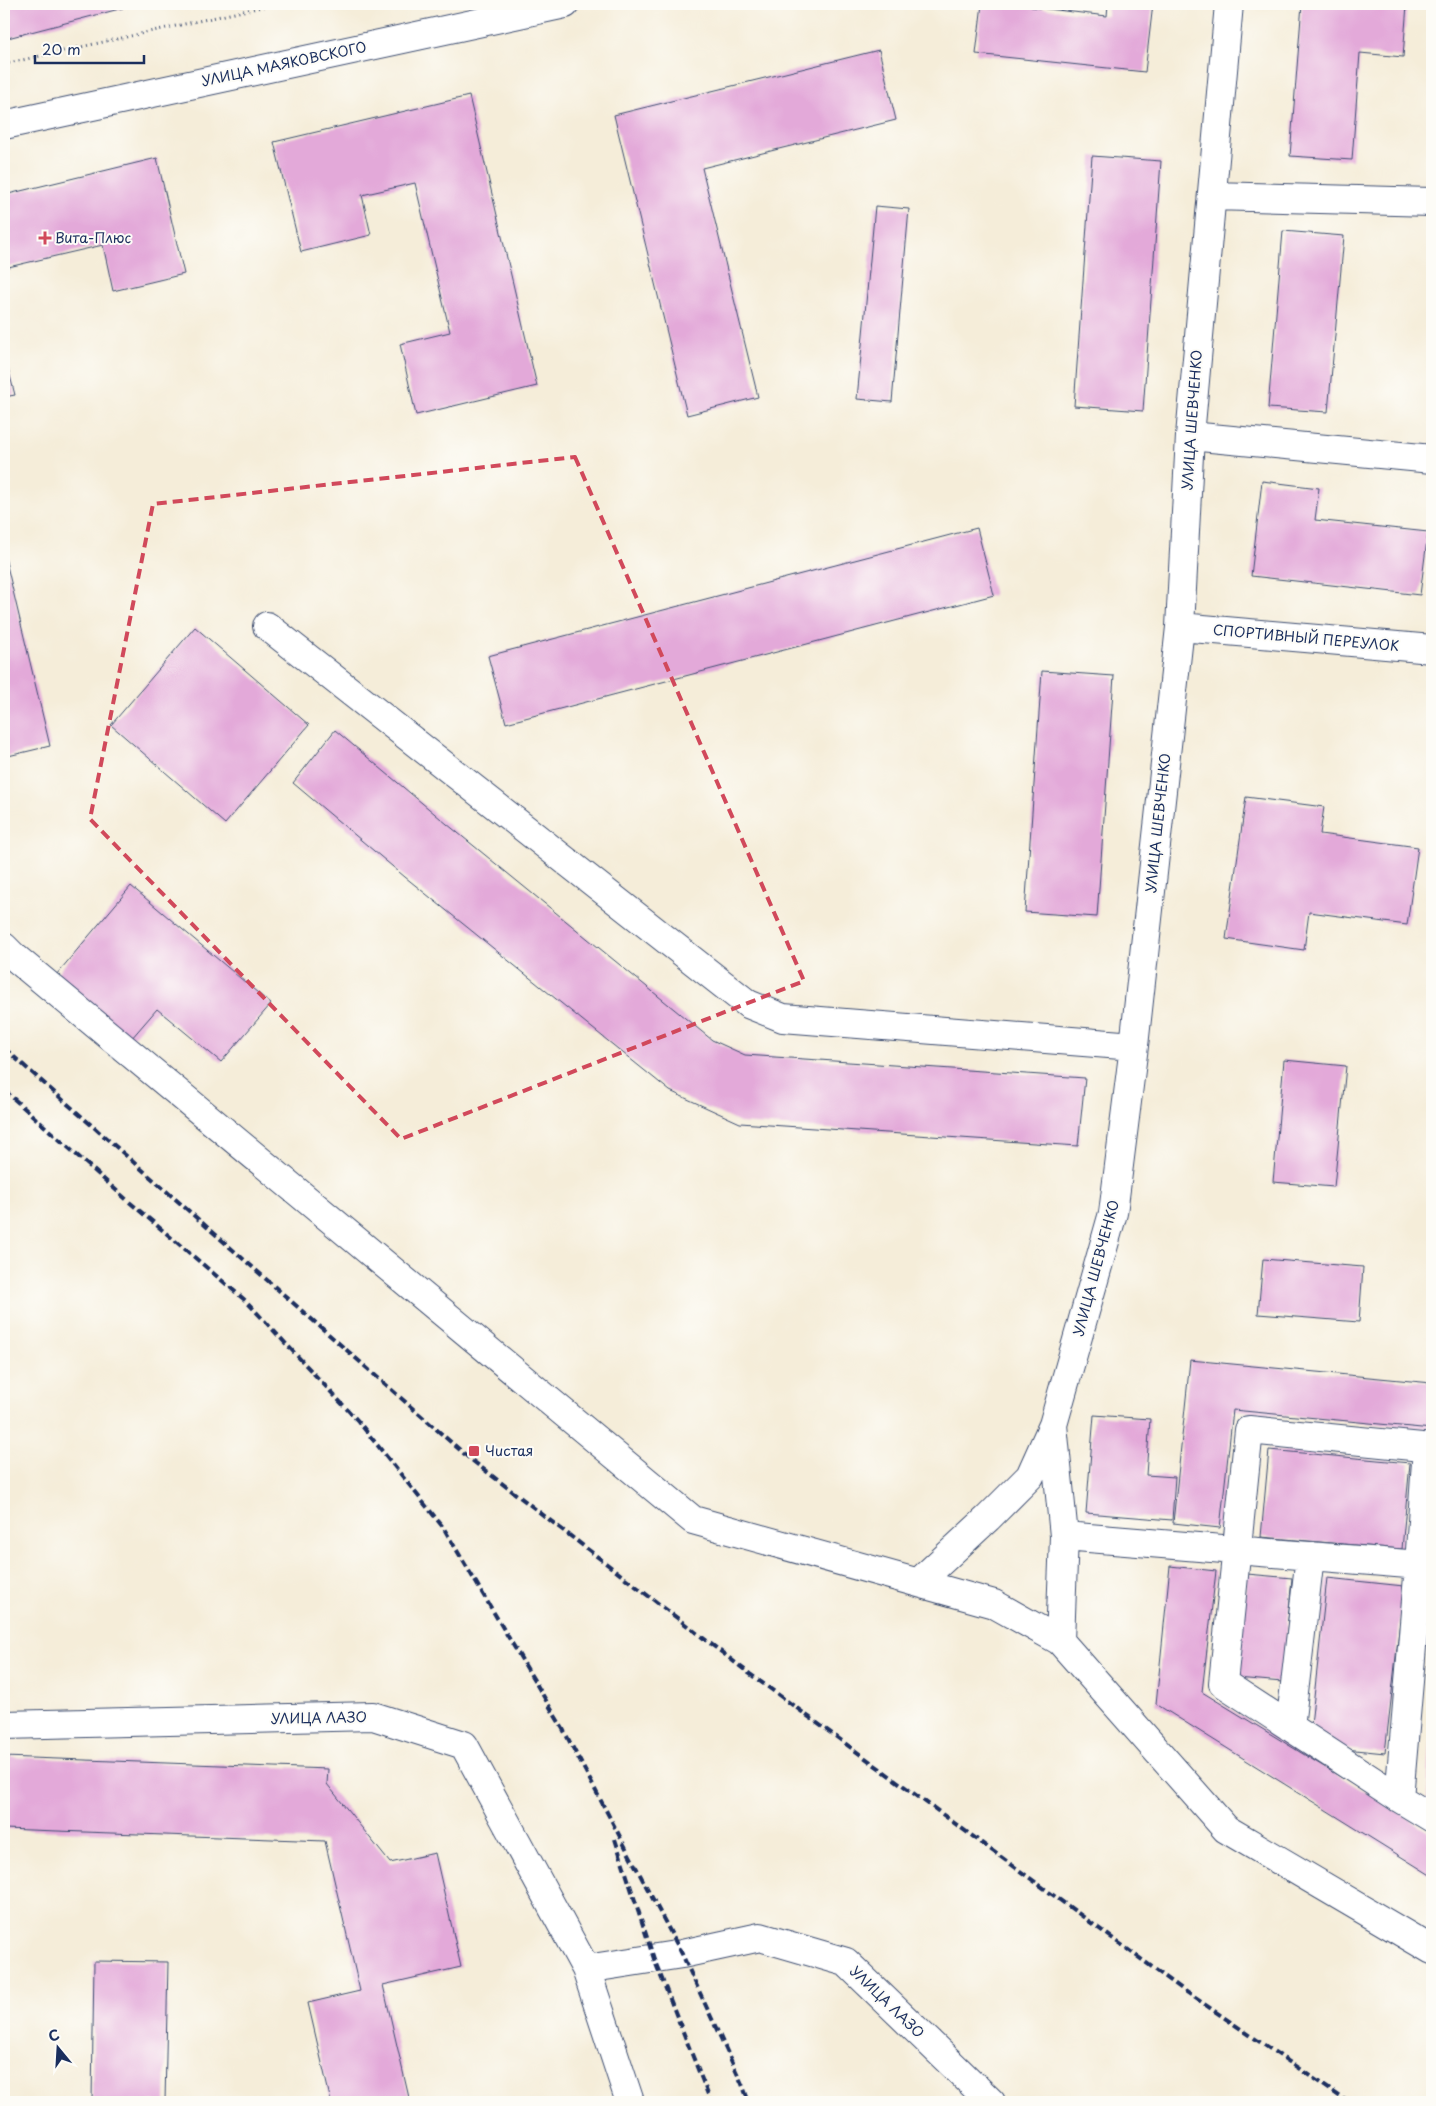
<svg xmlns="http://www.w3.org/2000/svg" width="1436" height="2106" font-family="'Playpen Sans',sans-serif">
<rect width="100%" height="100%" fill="#fdfcf7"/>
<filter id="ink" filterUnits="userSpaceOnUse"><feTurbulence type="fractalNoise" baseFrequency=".02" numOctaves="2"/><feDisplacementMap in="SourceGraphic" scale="10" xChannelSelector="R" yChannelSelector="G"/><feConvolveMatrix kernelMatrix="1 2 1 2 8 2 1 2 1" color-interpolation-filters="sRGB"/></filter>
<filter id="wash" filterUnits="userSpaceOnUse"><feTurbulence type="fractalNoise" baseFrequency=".0096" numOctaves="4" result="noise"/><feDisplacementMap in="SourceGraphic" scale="20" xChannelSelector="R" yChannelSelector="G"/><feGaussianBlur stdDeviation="1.12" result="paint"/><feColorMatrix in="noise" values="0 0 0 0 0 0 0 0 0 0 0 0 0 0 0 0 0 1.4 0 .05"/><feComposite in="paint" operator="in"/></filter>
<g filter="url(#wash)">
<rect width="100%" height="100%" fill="#f5edd9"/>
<g id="blocks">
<path fill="#e3a9d9" d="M4,4H122L123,8L4,39Z
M982,4H1031V7L1107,16L1108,4H1153L1145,72L976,54Z
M1302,4H1407L1403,57L1360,53L1352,160L1290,156Z
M879,50L896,120L702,168L758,397L687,415L614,115Z
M469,96L537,386L416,415L400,344L450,332L415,183L362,195L371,235L301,252L274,142Z
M1092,156L1161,161L1143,411L1074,406Z
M157,158L184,274L113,291L103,245L4,268V195Z
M875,206L909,209L892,402L857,399Z
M1283,231L1344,236L1328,412L1268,408Z
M4,353L15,395L4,397Z
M1262,481L1319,488L1315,520L1428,532L1420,595L1251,576Z
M977,528L994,595L506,723L488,656Z
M4,553L50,746L4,757Z
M195,627L309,725L225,824L111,725Z
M1042,671L1114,676L1097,917L1025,912Z
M335,730L447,824L712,1040L745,1055L1085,1078L1078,1146L740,1123L670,1091L405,877L293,783Z
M1246,797L1324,807L1320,834L1418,847L1407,925L1309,912L1304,950L1226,939Z
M131,886L271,1004L221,1062L157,1009L131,1039L56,975Z
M1284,1060L1346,1066L1334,1187L1273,1182Z
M1263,1259L1363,1267L1359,1322L1258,1314Z
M1190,1360L1432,1383V1429L1233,1410L1220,1528L1173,1523Z
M1094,1415L1150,1419L1146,1475L1175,1477L1172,1520L1086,1513Z
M1269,1450L1410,1463L1402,1549L1261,1537Z
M1170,1566L1216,1571L1202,1692L1432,1833V1876L1156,1704Z
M1247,1574L1292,1578L1282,1682L1237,1678Z
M1327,1578L1404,1586L1385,1753L1345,1749L1311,1725Z
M1431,1727H1432V1802H1427Z
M4,1757L328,1769L327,1784L390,1863L435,1853L461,1967L383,1985L410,2102H331L308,2003L360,1991L325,1841L4,1829Z
M94,1961L168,1962L165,2102H92Z"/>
</g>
</g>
<g filter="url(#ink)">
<use href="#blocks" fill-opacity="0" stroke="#3c4c70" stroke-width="1"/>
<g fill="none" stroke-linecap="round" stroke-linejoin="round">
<g stroke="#3c4c70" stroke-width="30">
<path id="minor" d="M4,125L565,4
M1212,196L1432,202
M1190,436L1432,459
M267,626L748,1004L783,1018L1134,1046
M1180,627L1432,649
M4,947L12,955L693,1520L994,1604L1060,1641L1226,1829L1432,1950
M1053,1425L1064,1536L1060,1641
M1432,1448L1249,1430L1223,1683L1399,1798L1432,1818
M1064,1536L1432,1566
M919,1582L988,1518L1030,1476L1053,1425L1113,1213L1134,1046L1180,627L1190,436L1229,4
M4,1725L373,1716L464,1745L586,1969L630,2102
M1290,1727L1310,1556
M1399,1798L1419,1565L1427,1447
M586,1969L682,1954L760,1937L846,1962L991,2102"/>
</g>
<path stroke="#3c4c70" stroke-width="3" stroke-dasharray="1 4" stroke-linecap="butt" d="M4,64L275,4"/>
<use href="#minor" stroke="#fff" stroke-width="28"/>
<path stroke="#1b2f5e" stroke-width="4" stroke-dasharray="8 4" stroke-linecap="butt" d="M4,1048L469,1458L750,1674L1182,1989L1348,2102
M4,1090L127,1200L246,1301L358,1421L443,1527L563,1729L682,1954L742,2084L749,2102
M615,1839L654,1959L711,2102"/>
</g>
</g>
<path fill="none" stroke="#d1495b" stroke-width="4" stroke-dasharray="10 6" stroke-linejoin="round" d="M575,457L804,981L401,1139L90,819L153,504Z"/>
<g fill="#d1495b" stroke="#fdfcf7" stroke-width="2">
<path d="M42.5 230.5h5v5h5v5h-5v5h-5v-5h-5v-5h5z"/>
<rect x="468" y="1445" width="12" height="12" rx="2.5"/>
</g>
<g text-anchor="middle" stroke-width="4" stroke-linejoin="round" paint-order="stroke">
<g font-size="14" fill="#1b2f5e" stroke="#fdfcf7">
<text transform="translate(284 64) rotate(-12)" y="5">УЛИЦА МАЯКОВСКОГО</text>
<text transform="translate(1192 420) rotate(-86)" y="5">УЛИЦА ШЕВЧЕНКО</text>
<text transform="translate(1306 638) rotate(5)" y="5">СПОРТИВНЫЙ ПЕРЕУЛОК</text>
<text transform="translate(1158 823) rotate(-84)" y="5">УЛИЦА ШЕВЧЕНКО</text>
<text transform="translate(1096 1268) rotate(-75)" y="5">УЛИЦА ШЕВЧЕНКО</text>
<text transform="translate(319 1718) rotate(-1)" y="5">УЛИЦА ЛАЗО</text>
<text transform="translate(887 2002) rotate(44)" y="5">УЛИЦА ЛАЗО</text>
</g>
<g font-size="14" fill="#1b2f5e" stroke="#fdfcf7" text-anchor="start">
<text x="55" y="243">Вита-Плюс</text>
<text x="485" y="1456">Чистая</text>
</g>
</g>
<rect width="1436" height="2106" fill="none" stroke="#fdfcf7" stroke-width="20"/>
<g transform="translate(58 2048) rotate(342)" stroke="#fdfcf7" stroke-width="4" paint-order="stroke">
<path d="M0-4L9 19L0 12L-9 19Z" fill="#1b2f5e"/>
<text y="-8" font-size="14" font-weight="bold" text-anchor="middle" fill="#1b2f5e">С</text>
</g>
<path d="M35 55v8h109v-8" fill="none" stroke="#1b2f5e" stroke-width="2.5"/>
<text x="42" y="55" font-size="15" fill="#1b2f5e" stroke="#fdfcf7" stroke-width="4" paint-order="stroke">20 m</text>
</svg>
